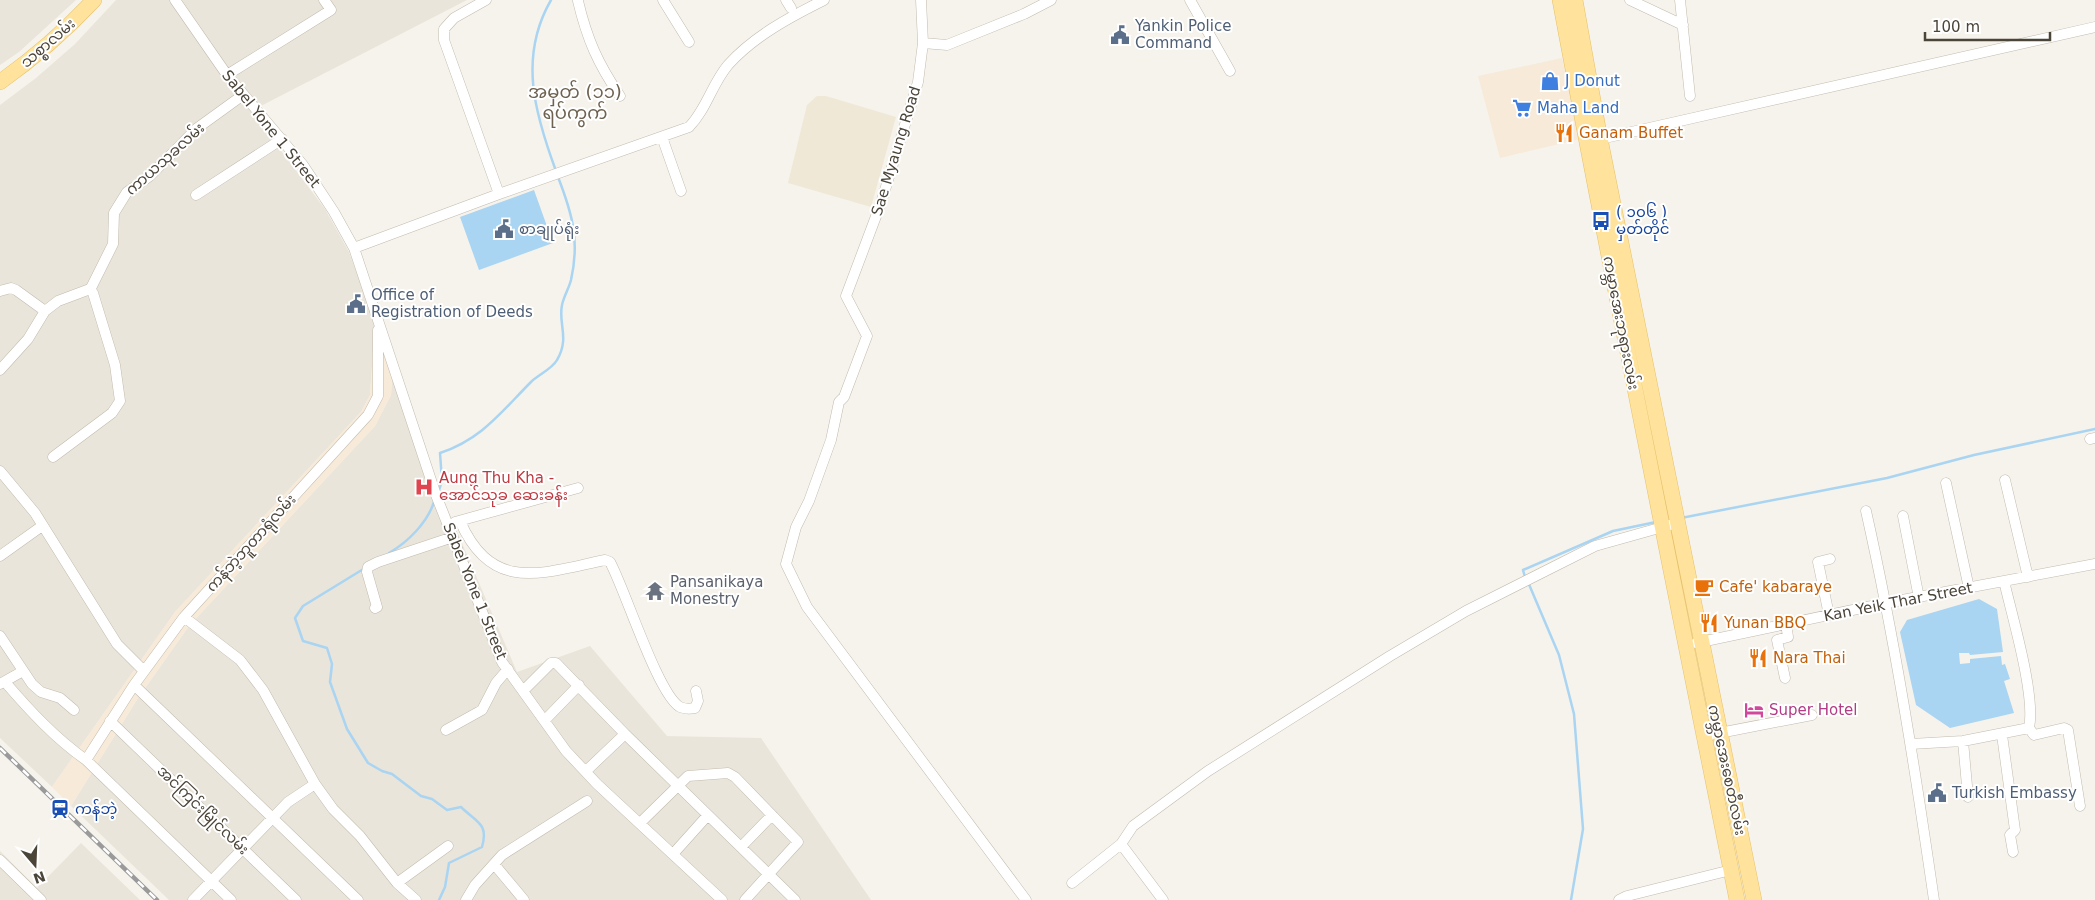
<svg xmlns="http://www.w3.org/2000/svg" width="2095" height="900" font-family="'DejaVu Sans','Noto Sans Myanmar',sans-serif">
<rect width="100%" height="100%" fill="#f6f3ec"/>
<path fill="#eae5da" d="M0,0H76L19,52L0,65Z
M116,0H467L251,111L325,209L349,252L375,323L370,395L361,412L175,612L52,787L0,738V105L36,78L75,44Z
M392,379L517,672L590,646L667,736L761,738L871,900H169L71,806L138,698L189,626L375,426L391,395Z
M81,843L140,900H0V851L37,888Z"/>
<path fill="#f7ead8" d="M1562,58L1580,139L1500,158L1478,76Z
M375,323L392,379L391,395L375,426L189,626L138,698L71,806L52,787L175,612L361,412L370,395Z"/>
<path fill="#efe8d6" d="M817,96H826L896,117L871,207L788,183L807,105Z"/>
<path fill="#a9d4f2" d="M534,190L553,243L479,270L460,217Z
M1979,599L1997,609L2003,652L1970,655L1969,653H1959L1960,664L1970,663V659L2001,656L2002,665L2005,664L2010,679L2004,681L2014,713L1950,728L1916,705L1900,632L1907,620Z"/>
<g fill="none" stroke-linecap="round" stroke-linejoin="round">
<path stroke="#a9d4f2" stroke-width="2.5" d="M551,0C518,57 535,114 556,171
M439,490L442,481L440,453C482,439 501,412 531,382C538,375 552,369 557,360C570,338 558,324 562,305C564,296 569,288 571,280C580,240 572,213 558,177
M1681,518L1887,478L1974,455L2095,429
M389,553C408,542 427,523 434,502
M365,568L303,606L295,618L303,641L327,648L332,664L330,682L347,729L368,763L382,771L392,774L421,796L432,799L447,810L461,807C476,822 489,823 482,847L449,863L445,887L439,900
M1525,577L1523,570L1613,531L1656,522
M1528,582L1559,655L1574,714L1583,829L1571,900"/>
<g stroke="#c2bbae" stroke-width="11">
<path id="minor" d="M175,0L227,75L303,165L334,212L354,248L436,495L502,662L566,751L597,784L722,900
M486,0L454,18L444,29V40L499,194
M663,0L689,42
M786,0L791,8
M921,0L923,43L918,82L881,203L846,296L867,336L844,397L839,402L831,440L809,501L796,527L786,564L807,607L1026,900
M1190,0L1230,71
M1630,0L1683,25
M1680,0L1690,96
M578,1C587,39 598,64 620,96
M923,43L947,45L1024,14L1051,0
M227,75L331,10L324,0
M662,137L681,191
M1596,140L2095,27
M196,195L282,139
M354,248L499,194L689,127C706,110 712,84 728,65C754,36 790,17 824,0
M0,291L11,288L16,290L45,311
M0,370L28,339L45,311L58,301L90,289L92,286L113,244L114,213L127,192L150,176L196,129L243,95
M2090,439L2095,438
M53,457L112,413L120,401L115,365L93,293L90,289
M0,471L35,513L117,644L144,671
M2005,480L2028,577
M1946,483L1969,588
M1866,511C1895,640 1915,769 1934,900
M1903,516L1919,598
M460,521C492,594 542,573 605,560L610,562C625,589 658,695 680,707C685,709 690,709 695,708L698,701L696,691
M455,522L578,488
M0,556L42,526
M2004,581C2012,616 2036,696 2029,728L2034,735L2064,728L2068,730L2080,806
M375,608L377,607L367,572L368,567L378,562L453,537
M1829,615L1818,562L1830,559
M184,617L240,660L263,690L315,784L333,809L360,836L397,883L416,900
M0,636L32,684L41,692L60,698L74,710
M1696,643L1886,603L2095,564
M1785,678L1777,640L1788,637L1786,623
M5,682C30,711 55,738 86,760L231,900
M0,684L23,671
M134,685L358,900
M524,690L551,663H556L625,734L795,900
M545,720L579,685
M110,721L296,900
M446,730L482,710L496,683L508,669
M2002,735L2015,830L2010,835L2013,852
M1704,736L1812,715
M1963,741L1968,797
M1911,744L1963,741L2029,728
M86,760L134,685L184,617L368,415L378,396V330
M586,771L625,734
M640,823L688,776L728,773L735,777L798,842L745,900
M1121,844L1163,900
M741,847L772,815
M673,854L708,815
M0,860L41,900
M494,864L524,900
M397,883L448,846
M1072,883L1121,844L1133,826L1208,771L1390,656L1466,611L1595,546L1677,523
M193,900L288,802L315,784
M466,900L475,885L502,855L587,801
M1619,900L1627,896L1731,870"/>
</g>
<g stroke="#e6c16a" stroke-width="16">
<path id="primary" d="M1560,0C1616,301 1677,600 1737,900
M1575,0L1600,139L1754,900
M0,82C34,58 65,31 94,0"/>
</g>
<use href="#minor" stroke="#fff" stroke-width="10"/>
<use href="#primary" stroke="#ffe39c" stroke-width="15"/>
<g stroke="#9a9a9a" stroke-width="4.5">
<path id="rail" d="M0,748L157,900"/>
</g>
<use href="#rail" stroke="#fff" stroke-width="2.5" stroke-dasharray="8" stroke-linecap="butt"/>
</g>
<defs>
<g id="civic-bare" transform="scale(1.5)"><path d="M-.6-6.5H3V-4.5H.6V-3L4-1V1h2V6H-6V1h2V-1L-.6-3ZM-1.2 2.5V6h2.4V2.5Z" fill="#5c6f8a" stroke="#fff" stroke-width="2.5" paint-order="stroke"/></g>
<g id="shop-bare" transform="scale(1.5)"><path d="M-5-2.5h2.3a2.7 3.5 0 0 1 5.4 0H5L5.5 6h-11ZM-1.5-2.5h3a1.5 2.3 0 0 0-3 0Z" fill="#3f7fe0" stroke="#fff" stroke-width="2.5" paint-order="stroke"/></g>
<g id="supermarket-bare" transform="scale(1.5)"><path d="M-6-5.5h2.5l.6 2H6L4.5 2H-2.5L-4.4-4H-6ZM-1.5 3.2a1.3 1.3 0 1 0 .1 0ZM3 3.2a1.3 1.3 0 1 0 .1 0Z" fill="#3f7fe0" stroke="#fff" stroke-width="2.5" paint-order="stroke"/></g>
<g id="restaurant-bare" transform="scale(1.5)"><path d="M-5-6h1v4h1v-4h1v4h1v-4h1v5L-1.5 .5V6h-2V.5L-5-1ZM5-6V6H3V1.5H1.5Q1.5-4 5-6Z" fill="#e8710a" stroke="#fff" stroke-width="2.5" paint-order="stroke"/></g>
<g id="bus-bare" transform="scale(1.5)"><path d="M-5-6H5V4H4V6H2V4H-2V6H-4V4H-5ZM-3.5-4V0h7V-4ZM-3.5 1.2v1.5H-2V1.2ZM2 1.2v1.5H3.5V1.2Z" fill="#1a4fb4" stroke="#fff" stroke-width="2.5" paint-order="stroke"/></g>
<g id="hospital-bare" transform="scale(1.5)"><path d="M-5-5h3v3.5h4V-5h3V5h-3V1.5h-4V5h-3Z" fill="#e0444e" stroke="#fff" stroke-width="2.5" paint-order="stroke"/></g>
<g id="cafe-bare" transform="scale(1.5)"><path d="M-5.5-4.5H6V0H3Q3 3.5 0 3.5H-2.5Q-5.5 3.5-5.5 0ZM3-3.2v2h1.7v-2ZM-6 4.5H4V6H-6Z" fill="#e8710a" stroke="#fff" stroke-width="2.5" paint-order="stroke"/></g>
<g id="temple-bare" transform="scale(1.5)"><path d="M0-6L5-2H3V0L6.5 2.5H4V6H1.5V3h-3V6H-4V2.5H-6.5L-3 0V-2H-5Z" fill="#6b7280" stroke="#fff" stroke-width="2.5" paint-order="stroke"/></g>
<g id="hotel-bare" transform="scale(1.5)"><path d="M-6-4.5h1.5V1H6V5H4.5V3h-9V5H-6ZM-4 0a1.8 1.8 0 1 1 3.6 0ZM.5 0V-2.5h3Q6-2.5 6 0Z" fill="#d1479c" stroke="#fff" stroke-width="2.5" paint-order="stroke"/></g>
<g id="station-bare" transform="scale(1.5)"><path d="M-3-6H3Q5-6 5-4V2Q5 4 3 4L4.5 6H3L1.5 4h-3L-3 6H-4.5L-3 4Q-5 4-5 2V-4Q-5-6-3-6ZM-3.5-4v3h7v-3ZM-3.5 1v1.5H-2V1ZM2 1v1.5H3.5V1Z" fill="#1a4fb4" stroke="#fff" stroke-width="2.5" paint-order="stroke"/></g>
</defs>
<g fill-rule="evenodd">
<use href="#civic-bare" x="1120" y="35"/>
<use href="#shop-bare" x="1550" y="81"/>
<use href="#supermarket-bare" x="1522" y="108"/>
<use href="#restaurant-bare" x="1564" y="133"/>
<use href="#bus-bare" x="1601" y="221"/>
<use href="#civic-bare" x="504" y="229"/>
<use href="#civic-bare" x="356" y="304"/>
<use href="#hospital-bare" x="424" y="487"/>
<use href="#cafe-bare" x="1704" y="587"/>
<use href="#temple-bare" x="655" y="591"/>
<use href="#restaurant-bare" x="1709" y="623"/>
<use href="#restaurant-bare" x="1758" y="658"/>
<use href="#hotel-bare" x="1754" y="710"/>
<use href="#civic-bare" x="1937" y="793"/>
<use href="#station-bare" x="60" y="809"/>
</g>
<g text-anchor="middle" stroke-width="4" stroke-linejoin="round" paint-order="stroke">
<g font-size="15" fill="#4e5e75" stroke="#fff" text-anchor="start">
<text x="1135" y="31">Yankin Police<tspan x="1135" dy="17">Command</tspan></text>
<text x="519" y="234">စာချုပ်ရုံး</text>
<text x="371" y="300">Office of<tspan x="371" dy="17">Registration of Deeds</tspan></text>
<text x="1952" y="798">Turkish Embassy</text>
</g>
<g font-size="15" fill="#4b4439" stroke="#fff">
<text transform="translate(48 43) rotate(-41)" y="5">သစ္စာလမ်း</text>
<text transform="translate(271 129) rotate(51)" y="5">Sabel Yone 1 Street</text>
<text transform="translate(896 151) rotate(-73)" y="5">Sae Myaung Road</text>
<text transform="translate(165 159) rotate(-42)" y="5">ကာယသုခလမ်း</text>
<text transform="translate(1621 323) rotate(79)" y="5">ကမ္ဘာအေးဘုရားလမ်း</text>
<text transform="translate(251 543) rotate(-48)" y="5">ကန်ဘဲ့ဘူတာရုံလမ်း</text>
<text transform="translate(475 591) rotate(68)" y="5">Sabel Yone 1 Street</text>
<text transform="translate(1898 602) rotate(-11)" y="5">Kan Yeik Thar Street</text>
<text transform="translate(1727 770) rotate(78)" y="5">ကမ္ဘာအေးစေတီလမ်း</text>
<text transform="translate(203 810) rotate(44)" y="5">အင်ကြင်းမြိုင်လမ်း</text>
</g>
<g font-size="15" fill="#366cbe" stroke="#fff" text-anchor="start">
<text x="1565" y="86">J Donut</text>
<text x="1537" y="113">Maha Land</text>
</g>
<g font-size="15" fill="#c56008" stroke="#fff" text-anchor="start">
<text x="1579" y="138">Ganam Buffet</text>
<text x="1719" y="592">Cafe' kabaraye</text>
<text x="1724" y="628">Yunan BBQ</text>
<text x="1773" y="663">Nara Thai</text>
</g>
<g font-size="15" fill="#164399" stroke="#fff" text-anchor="start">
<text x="1616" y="217">( ၁၀၆ )<tspan x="1616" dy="17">မှတ်တိုင်</tspan></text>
<text x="75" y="814">ကန်ဘဲ့</text>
</g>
<g font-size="15" fill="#be3a42" stroke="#fff" text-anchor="start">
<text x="439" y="483">Aung Thu Kha -<tspan x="439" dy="17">အောင်သုခ ဆေးခန်း</tspan></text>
</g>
<g font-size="15" fill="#5b616d" stroke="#fff" text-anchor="start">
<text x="670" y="587">Pansanikaya<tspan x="670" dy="17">Monestry</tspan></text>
</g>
<g font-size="15" fill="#b23c85" stroke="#fff" text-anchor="start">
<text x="1769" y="715">Super Hotel</text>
</g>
<g font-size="18" fill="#6e6250" stroke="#fff">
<text x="575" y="98">အမှတ် (၁၁)<tspan x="575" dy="21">ရပ်ကွက်</tspan></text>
</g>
</g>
<g transform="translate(35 865) rotate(161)" stroke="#ffffff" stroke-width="4" paint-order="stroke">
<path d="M0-4L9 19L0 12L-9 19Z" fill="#4b4439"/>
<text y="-8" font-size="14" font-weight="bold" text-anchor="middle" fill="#4b4439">N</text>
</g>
<path d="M1925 32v8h125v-8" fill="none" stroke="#4b4439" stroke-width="2.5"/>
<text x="1932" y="32" font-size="15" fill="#4b4439" stroke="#ffffff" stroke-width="4" paint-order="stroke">100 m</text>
</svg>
